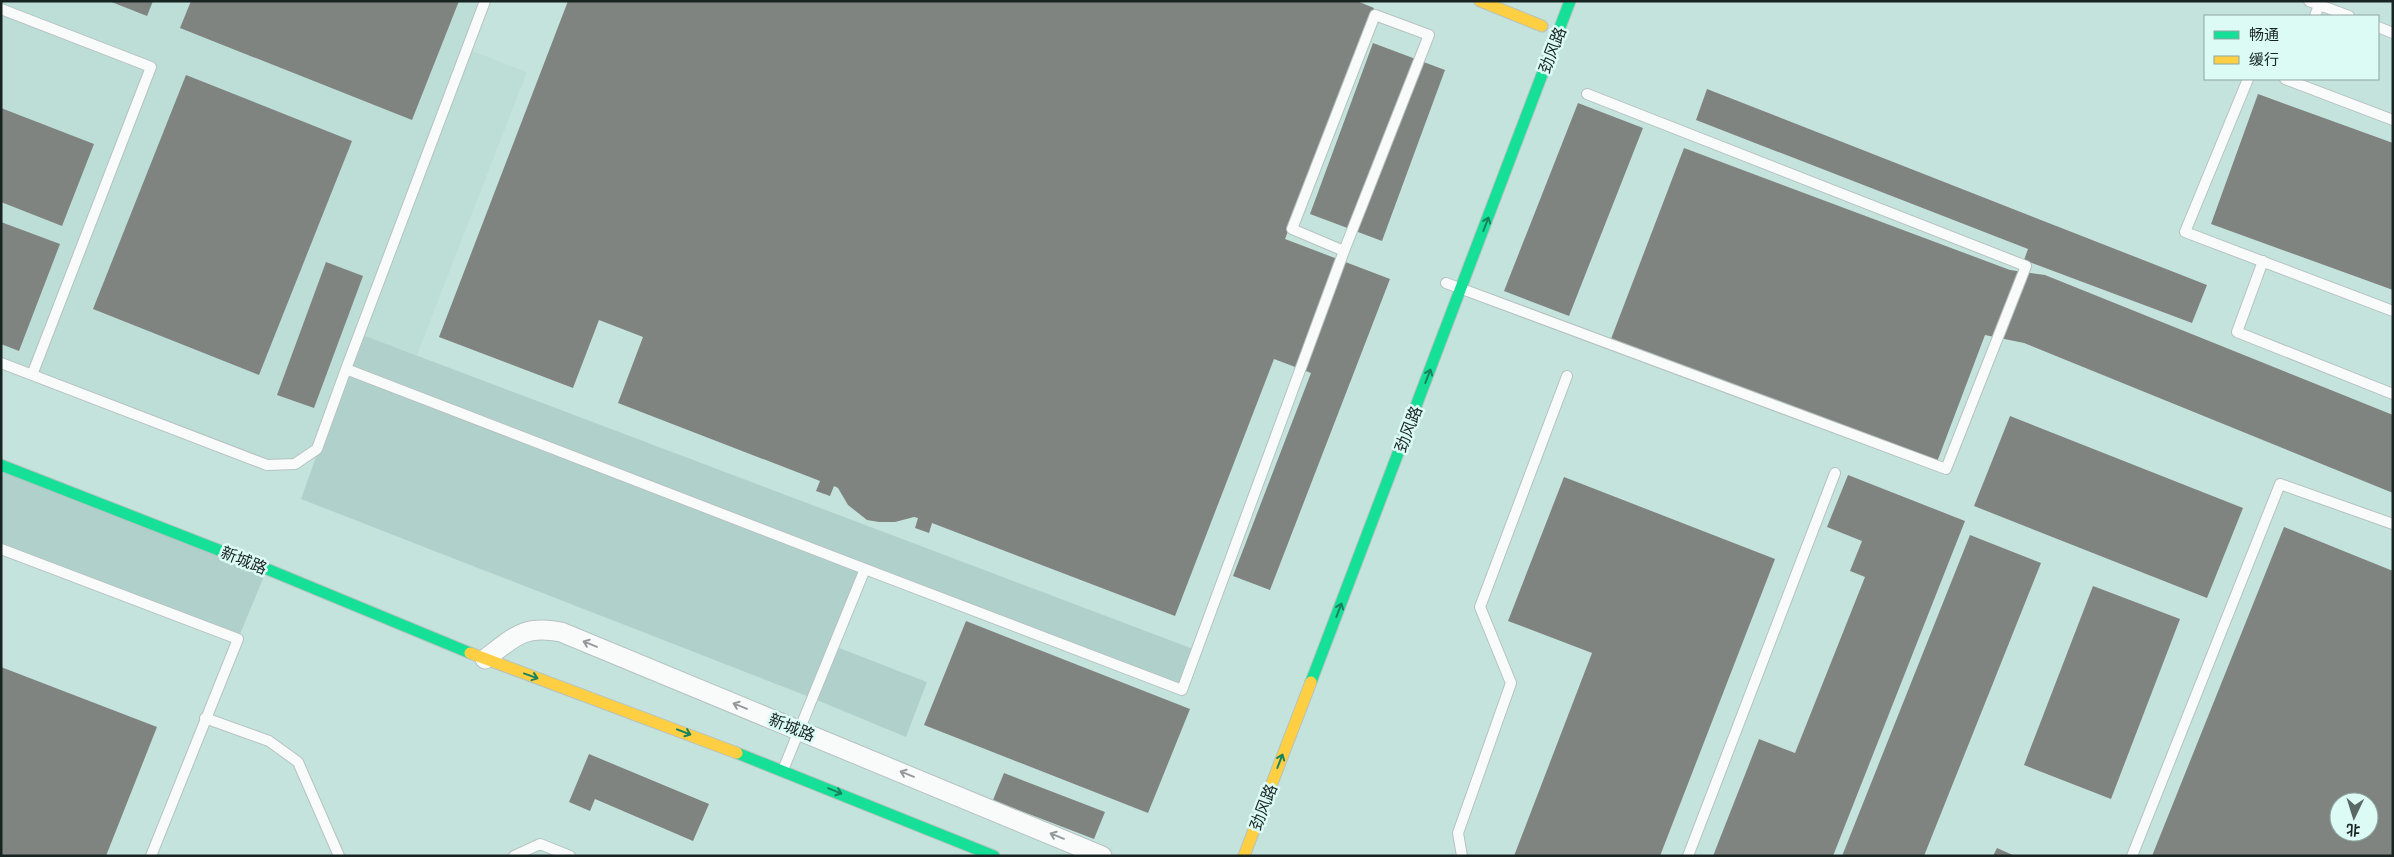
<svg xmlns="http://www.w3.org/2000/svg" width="2394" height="857" font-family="'Varela Round','Noto Sans SC',sans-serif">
<rect width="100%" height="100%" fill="#d6e7e4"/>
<path fill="#c5e3dd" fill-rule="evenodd" d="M1,1H2393V856H1ZM2205,16H2378V79H2205ZM2339,802H2369V832H2339Z"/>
<path fill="#bdddd7" d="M1,1H485L467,49L527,72L417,355L360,334L317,449L295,464L267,465L1,363Z"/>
<path fill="#b0d0cb" d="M360,334L1196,650L1182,690L865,569L834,646L927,682L906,737L812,698L301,499Z
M1,465L267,569L238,639L1,549Z"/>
<path fill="#808481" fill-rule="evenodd" d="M109,1H153L147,16Z
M191,1H459L412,120L180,28Z
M568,1H1357L1374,8L1285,239L1390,279L1270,590L1233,576L1311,373L1274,359L1175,616L932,523L929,533L915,528L918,518L914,517L895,522H879L867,520L848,505L838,488L834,486L830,496L816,491L820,481L618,403L643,337L599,320L573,388L439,337Z
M1373,43L1445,70L1382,241L1310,214Z
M186,75L352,141L259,375L93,309Z
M1707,89L2207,285L2192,323L2024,260L2028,249L1696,120Z
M2258,94L2393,143V290L2211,224Z
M1578,103L1643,128L1569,316L1504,291Z
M1,108L94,144L62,226L1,202Z
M1684,148L2010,270L2045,275L2393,415V493L2024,343L1985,335L1937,462L1611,339Z
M1,222L60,244L19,351L1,344Z
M326,262L363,276L314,408L277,395Z
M2010,416L2243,508L2207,598L1974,506Z
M1848,475L1965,521L1833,856H1713L1759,739L1795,753L1865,577L1850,571L1862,541L1827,527Z
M1564,477L1775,559L1660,856H1514L1592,653L1508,621Z
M2284,527L2393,571V856H2152ZM2339,802H2369V832H2339Z
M1970,535L2041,563L1924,856H1842Z
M2093,586L2180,619L2111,799L2024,765Z
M966,621L1190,709L1148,813L924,725Z
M1,667L157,727L106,856H1Z
M589,754L709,804L693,841L595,799L590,811L569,802Z
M1004,773L1105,812L1094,839L993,800Z
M1997,848L2015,856H1993Z"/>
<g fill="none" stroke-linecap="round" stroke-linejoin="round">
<g stroke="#b5c2c0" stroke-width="12">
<path id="lane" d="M485,1L346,369L865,569
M2309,1L2349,16
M1,9L151,67L32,375
M2315,16L2319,5
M2378,27L2393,33
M2248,79L2185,232L2393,311
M2285,79L2393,120
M2263,261L2237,332L2393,394
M1446,283L1946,469L2026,266L1587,94
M1,363L267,465L295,464L317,449L346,369
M1,549L238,639L151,856
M205,718L269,741L298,762L339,856
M783,770L865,569L1182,690L1344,251L1429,35L1375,15L1292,229L1344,251
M514,856L540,844L570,856
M1462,856L1458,833L1511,683L1480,607L1567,376
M1688,856L1835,473
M2132,856L2280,484L2393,524"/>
</g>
<g stroke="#b5c2c0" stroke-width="21">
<path id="street" d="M485,659C515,637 522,625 561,632L1102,856"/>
</g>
<g stroke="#b5c2c0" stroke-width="13">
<path id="fast" d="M1,465L267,569L470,653
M1311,682L1570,1
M737,753L994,856"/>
</g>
<g stroke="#b5c2c0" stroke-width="13">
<path id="slow" d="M1480,1L1542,26
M470,653L737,753
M1244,856L1311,682"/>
</g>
<use href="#lane" stroke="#f9fbfb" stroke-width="10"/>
<use href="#street" stroke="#f9fbfb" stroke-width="19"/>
<use href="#fast" stroke="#16e098" stroke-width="11"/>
<use href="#slow" stroke="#ffcf43" stroke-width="11"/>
</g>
<defs><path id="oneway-shaft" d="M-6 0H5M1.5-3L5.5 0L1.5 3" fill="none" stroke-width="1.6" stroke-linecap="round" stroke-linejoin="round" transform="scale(1.25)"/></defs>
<g stroke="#17825d">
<use href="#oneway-shaft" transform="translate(1486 224) rotate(-69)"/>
<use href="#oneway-shaft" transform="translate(1428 376) rotate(-69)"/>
<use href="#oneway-shaft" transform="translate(1339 610) rotate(-69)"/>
<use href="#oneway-shaft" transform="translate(531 676) rotate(20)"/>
<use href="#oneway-shaft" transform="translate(684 732) rotate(21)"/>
<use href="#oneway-shaft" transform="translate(1280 761) rotate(-69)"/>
<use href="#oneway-shaft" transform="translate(835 791) rotate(22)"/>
</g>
<g stroke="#949a99">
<use href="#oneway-shaft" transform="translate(590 644) rotate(-158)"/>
<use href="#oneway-shaft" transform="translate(740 706) rotate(-158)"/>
<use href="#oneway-shaft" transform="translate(907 774) rotate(-158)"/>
<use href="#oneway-shaft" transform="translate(1057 836) rotate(-158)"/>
</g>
<g text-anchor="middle" stroke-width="5" stroke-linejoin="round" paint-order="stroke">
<g font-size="16" fill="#182422" stroke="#dcfbf5">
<text transform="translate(1552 50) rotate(-69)" y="6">劲风路</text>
<text transform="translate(1408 429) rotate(-69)" y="6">劲风路</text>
<text transform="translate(244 560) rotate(22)" y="6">新城路</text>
<text transform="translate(792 727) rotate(22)" y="6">新城路</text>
<text transform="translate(1263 807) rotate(-69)" y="6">劲风路</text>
</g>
</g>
<rect width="2394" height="857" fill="none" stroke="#182422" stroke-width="5"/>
<rect x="2204" y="15" width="175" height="65" fill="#dcfbf5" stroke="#8ea5a1"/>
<rect x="2214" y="31" width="25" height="8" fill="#16e098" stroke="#8ea5a1"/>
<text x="2249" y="40" font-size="15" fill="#182422">畅通</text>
<rect x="2214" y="56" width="25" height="8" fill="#ffcf43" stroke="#8ea5a1"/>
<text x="2249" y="65" font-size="15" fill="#182422">缓行</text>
<g transform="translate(2354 817) rotate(184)"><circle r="24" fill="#dcfbf5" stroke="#8ea5a1"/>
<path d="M0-4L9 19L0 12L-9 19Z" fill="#5a6866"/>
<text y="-8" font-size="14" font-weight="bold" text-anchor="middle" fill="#182422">北</text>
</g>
</svg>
